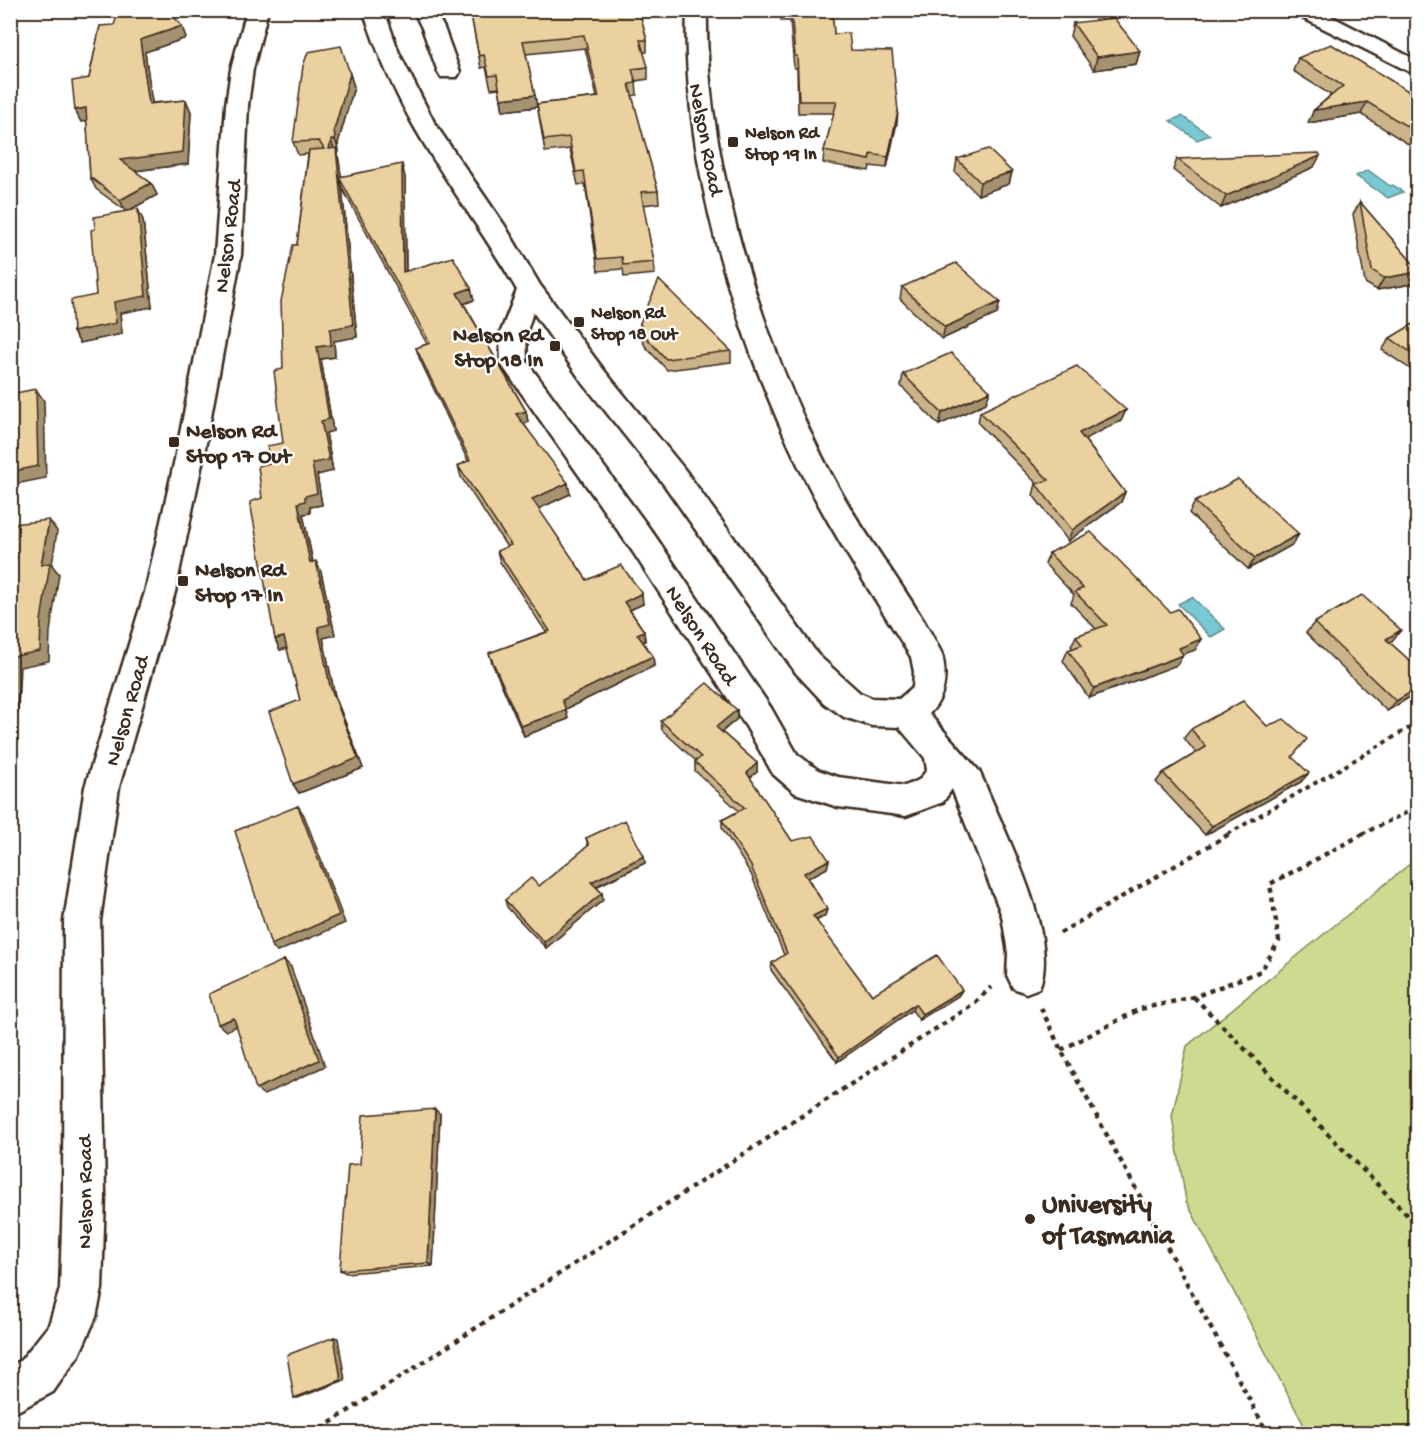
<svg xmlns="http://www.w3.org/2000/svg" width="1428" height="1444" font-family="'Gochi Hand',sans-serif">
<rect width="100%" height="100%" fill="#fff"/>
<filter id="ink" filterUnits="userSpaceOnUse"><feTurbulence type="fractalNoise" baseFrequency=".0167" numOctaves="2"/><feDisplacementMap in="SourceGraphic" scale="12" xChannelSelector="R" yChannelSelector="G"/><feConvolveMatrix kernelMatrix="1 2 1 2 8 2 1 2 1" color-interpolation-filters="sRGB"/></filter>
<g filter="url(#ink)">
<path fill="#ccdb8f" stroke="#848256" stroke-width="1.5" d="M1417,858V1433H1308L1186,1201L1172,1117L1187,1046Z"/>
<path fill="#78c9d3" stroke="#60898b" stroke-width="1.5" d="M1182,116L1210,135L1197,140L1170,121Z
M1368,170L1390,186L1393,185L1403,192L1388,198L1356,176Z
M1192,597L1225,629L1211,637L1178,604Z"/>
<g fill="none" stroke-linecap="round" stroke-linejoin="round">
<g stroke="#3b2a1e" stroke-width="5">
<path id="minor" d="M247,10H268L253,69L248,105L241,255L203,459L175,592L119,787L100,921L105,1195L102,1289L96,1317L79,1355L53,1392L10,1415V1367L21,1360L49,1325L60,1289L63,1195L64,921L85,787L145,592L175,459L215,255L226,105L231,69Z
M363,10H384L399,53L435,124L505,226L540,285L603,369L685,470L818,655L860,693L872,698L899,699L913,687L914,672L911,657C873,595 832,534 800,469C735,335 681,160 687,10H707C704,162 767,360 841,492C872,547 914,598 942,654C947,676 946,697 929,714L979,771L984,782C1004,832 1061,938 1039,988L1026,993L1013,988L1007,975L1008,953L1002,916L952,789L943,802L906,816L838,807L795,793L773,774L747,728L633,552L501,364L500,334L517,290C484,233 444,180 412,123C392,87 376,50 363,10ZM533,312L583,383L665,486L796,673L824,703L844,717L872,726L899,727L925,758L927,770L919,780L905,786L838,777L818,770L797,754L771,708L655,536L527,362L526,334Z
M413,10H434L444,28L460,72L457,77H441L438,72L422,28Z
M1292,10H1319L1418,61V76L1295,14Z"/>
</g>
<path stroke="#3b2a1e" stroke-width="4" stroke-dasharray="4.5 4.5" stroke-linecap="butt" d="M1228,834L1418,723
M1362,834L1412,810L1418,803"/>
<path stroke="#3b2a1e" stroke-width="4.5" stroke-dasharray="5 5" stroke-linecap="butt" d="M1060,933L1231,833
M1194,997L1418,1226
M1041,1008L1061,1050L1268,1434
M1061,1050L1140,1009L1194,997L1261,971L1279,941L1270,884L1365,833
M313,1434L974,1004L991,987"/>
<use href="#minor" fill="#fff" fill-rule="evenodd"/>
</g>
<path fill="#cbb48a" stroke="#3b2a1e" stroke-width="1.5" d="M470,10L647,40V52H643L648,67V79L636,81L637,95L632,96L658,191L659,203L643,205L654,262L655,274L624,277L623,269L598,271L585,184L578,185L570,149L545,152L537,104L597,97L585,48L526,54L537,107L503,111L499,88L491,89L486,67L481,68Z
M781,10H832L834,34L851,50L898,111L887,168L870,166L869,171L823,163L824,151L834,113H798L797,68H794L790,21H781Z
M1073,23L1140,51L1136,64L1094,70L1070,36Z
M100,26L186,38L145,52L152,103L186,100L191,112L188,164L135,171L151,183L157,195L128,211L143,220L152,307L120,313L122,334L80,343L73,332L96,295L95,229L126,211L96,189L90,177L87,121L81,122L75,110L89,78Z
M1298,58L1418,97V156L1411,152L1413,147L1361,114L1308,123L1314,110L1331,95L1293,71Z
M350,74L354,87L338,143L339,152H337L339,161L341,176L405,177L406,271L474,300L464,304L526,411L528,422L524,424L570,494L538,509L587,580L643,604L630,610L644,631L645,641L643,642L653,656L654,666L566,709L568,719L524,736L492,663L489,653L546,632L500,562L497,551L507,547L461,477L458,466L468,461L420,360L416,348L427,344L342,188L357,337L334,341L335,357L321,359L333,431L326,433L333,471L317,475L322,505L310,507V513L303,514L313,562L321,572L335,635L323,638L335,696L363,768L299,793L293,784L300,700L287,648L280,650L275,639L262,498L270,463L283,443V369L297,245L308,154L298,155L293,142Z
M957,159L1012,172L1009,184L978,195L955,172Z
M1177,159L1314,167L1221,208L1173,170Z
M1360,202L1418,269V275L1412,284L1377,290L1365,283L1353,214Z
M902,287L997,314L942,339L900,299Z
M1418,321V374L1382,350L1390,338Z
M640,323L731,351V362L667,370L645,346L640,335Z
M903,374L990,391L986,403L939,425L901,386Z
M1126,410L1121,421L1084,439L1125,492L1121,502L1068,541L1033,495L1036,484H1037L978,423L980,412Z
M1195,502L1299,534L1292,545L1248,569L1189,513Z
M1049,553L1170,612L1201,639L1195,650L1183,654L1177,665L1089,698L1063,661L1068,650L1073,649L1071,646L1076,636L1096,629L1071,603L1074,595L1045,564Z
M1314,623L1401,630L1389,642L1418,668V692L1387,711L1306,633Z
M737,710V719L722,732L757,763V772L750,778L792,841L829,860L827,868L808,878L827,909L825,916L816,921L872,995L962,990L958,996L919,1020L912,1010L837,1062L771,970L772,963L784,955L751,874L722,828V820L739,811L695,771V762L696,761L662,730L661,721Z
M1191,729L1292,757L1301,782L1205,835L1156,782L1163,773L1196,753L1184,738Z
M586,838L645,863L596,887L602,893L603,900L546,948L507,907L505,900L539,886L588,846Z
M440,1114L433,1266L346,1273L340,1270L360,1164Z"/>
<path fill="#a59270" stroke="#3b2a1e" stroke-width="1.5" d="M182,26L186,38L145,52L154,116L149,104L140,40Z
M1140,51L1136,64L1094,70L1097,57Z
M350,74L354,87L338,143L339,152L335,140L334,130Z
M535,95L537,107L503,111L501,99Z
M186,100L191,112L188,164L126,172L120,160Z
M1367,102L1361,114L1308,123L1314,110Z
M86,108L92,120L81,122L75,110Z
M898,111L897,123L887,168L888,157Z
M331,140L335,152L329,149Z
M336,148L339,161L342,182L339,177L342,188L357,337L334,341L335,357L321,359L333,431L326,433L333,471L317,475L322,505L310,507V513L303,514L315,574L310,563L298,503L305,496L321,421L317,347L330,329Z
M1320,156L1314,167L1221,208L1226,196Z
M402,164L405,177L406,285L403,272Z
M1012,172L1009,184L978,195L980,182Z
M151,183L157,195L126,212L120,200Z
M138,209L143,220L152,307L120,313L122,334L80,343L73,332L114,302Z
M1418,272V275L1412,284L1377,290L1384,278Z
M471,288L474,300L460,305L457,293Z
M1000,302L997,314L942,339L945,327Z
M10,322L13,325V407L10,403Z
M36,389L44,401L46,478L10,485V472Z
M990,391L986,403L939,425L942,413Z
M1126,410L1121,421L1075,444L1079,433Z
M526,411L528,422L518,425L516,414Z
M568,483L570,494L534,511L532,499Z
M1125,492L1121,502L1068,541L1072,530Z
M49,520L57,531L52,565L59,574L50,632L49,661L20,667L17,726L10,727V657L41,565Z
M1299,534L1292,545L1248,569L1255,558Z
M316,561L321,572L335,635L323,638L335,696L363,768L299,793L293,784L318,627Z
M642,593L643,604L625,612L624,602Z
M1401,630L1392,641L1377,649L1386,639Z
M644,631L645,641L638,644L637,634Z
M284,637L290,647L280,650L275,639Z
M1201,639L1195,650L1173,658L1179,648Z
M1183,655L1177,665L1089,698L1094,688Z
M653,656L654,666L564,710L562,700Z
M1418,688V692L1387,711L1396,701Z
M566,710L568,719L524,736L521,726Z
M737,710V719L716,736V727Z
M757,763V772L746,781L747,773Z
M1309,773L1301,782L1205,835L1212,826Z
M298,806L304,815L345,923L277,952L271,945Z
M644,856L645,863L592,888L591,882Z
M829,860L827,868L803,881L804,873Z
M602,893L603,900L546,948L544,942Z
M827,909L825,916L811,923L813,916Z
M284,960L291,967L325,1066L264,1095L256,1089Z
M962,990L958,996L919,1020L922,1014Z
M915,1004L912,1010L837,1062L839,1057Z
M234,1018L241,1024L226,1031L218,1024Z
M435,1109L440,1114L433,1266L428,1263Z
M334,1337L338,1338L345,1380L298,1398H294Z"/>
<path fill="#ecd1a0" stroke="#3b2a1e" stroke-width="1.5" d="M119,10H168L182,26L140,40L149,104L186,100L183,152L120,160L151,183L120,200L90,177L86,108L75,110L72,81L89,78L100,26L114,25Z
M470,10H639L647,40H640L648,67L632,69L636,83L629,84L658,191L641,192L654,262L623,265L622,257L597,259L584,171L576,172L569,137L544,140L537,104L599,97L584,35L523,41L535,95L501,99L497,75L489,76L484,55L479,56Z
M791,10H832L834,34L849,33L851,50L892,51L898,111L888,157L871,154L870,160L824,151L837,101H799L797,56H795Z
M1114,18L1140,51L1097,57L1073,23Z
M1331,44L1418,97V133L1367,102L1314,110L1343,86L1298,58Z
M341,46L350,74L334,130L335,140H331L329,149L336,148L353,325L330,329L331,345L317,347L329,419L321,421L329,460L312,463L317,493L305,496V501L298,503L310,563L316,561L330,624L318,627L330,686L358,758L293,784L269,712L300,700L284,637L275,639L250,502L262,498L258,466L270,463L267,446L283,443L274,371L283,369L281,301L293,245H297L309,150L324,149L319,141L293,142L303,66L308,52Z
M988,149L1012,172L980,182L957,159Z
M1319,153L1320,156L1226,196L1177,159Z
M402,164L403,272L453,257L471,288L457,293L526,411L516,414L568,483L532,499L587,580L621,565L642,593L624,602L644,631L637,634L653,656L562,700L566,710L521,726L489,653L550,631L497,551L511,545L458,466L470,460L416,348L430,343L339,177Z
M1360,202L1418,269V272L1384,278L1372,270Z
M138,209L146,296L114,302L116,323L73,332L71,300L96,295L91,230L95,229L94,217Z
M956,263L1000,302L945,327L902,287Z
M659,280L731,351L666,359L644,335L640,323Z
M1418,321V357L1390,338Z
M951,353L990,391L942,413L903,374Z
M1077,366L1126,410L1079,433L1125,492L1072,530L1036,484L1049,480L980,412Z
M36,389L38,466L10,472V394Z
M1238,479L1299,534L1255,558L1195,502Z
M49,520L41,565L50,563L41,621L40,651L10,657V531L12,524Z
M1091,532L1170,612L1178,609L1201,639L1179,648L1183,655L1094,688L1068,650L1082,645L1076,636L1107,625L1075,592L1083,588L1049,553Z
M1362,595L1401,630L1386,639L1418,668V688L1396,701L1314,623Z
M707,683L737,710L716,727L757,763L747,773L792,841L813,836L829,860L804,873L827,909L813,916L872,995L937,955L962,990L922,1014L915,1004L839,1057L772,963L787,953L751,866L722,820L745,808L695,762L701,757L661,721Z
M1243,701L1267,726L1284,719L1307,739L1292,757L1309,773L1212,826L1163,773L1206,747L1191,729Z
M298,806L339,915L271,945L235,831Z
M625,820L644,856L591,882L602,893L544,942L505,900L531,878L539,886L589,845L586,838Z
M284,960L319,1060L256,1089L234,1018L218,1024L209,994Z
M435,1109L428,1263L340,1270L348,1165L360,1164L363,1115Z
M334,1337L341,1380L294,1398L287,1355Z"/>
</g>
<g fill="#3b2a1e" stroke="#fff" stroke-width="2">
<rect x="727" y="136" width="12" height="12" rx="3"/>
<rect x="573" y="316" width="12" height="12" rx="3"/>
<rect x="549" y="340" width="12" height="12" rx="3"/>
<rect x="168" y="436" width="12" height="12" rx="3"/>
<rect x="177" y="575" width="12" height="12" rx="3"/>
<circle cx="1030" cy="1219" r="6"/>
</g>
<g text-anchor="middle" stroke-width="4.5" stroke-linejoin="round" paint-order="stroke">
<g font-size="18" font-weight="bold" fill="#3b2a1e" stroke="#fff" text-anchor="start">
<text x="745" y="138">Nelson Rd<tspan x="745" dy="21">Stop 19 In</tspan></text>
<text x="591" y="318">Nelson Rd<tspan x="591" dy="21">Stop 18 Out</tspan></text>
</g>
<g font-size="22" fill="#3b2a1e" stroke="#fff">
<text transform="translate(708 139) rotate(79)" y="8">Nelson Road</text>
<text transform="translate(226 236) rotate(-83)" y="8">Nelson Road</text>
<text transform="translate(703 634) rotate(57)" y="8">Nelson Road</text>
<text transform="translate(125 710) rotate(-74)" y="8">Nelson Road</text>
<text transform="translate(83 1192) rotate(-90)" y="8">Nelson Road</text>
</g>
<g font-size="22" font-weight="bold" fill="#3b2a1e" stroke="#fff" text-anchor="start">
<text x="543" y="341" text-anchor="end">Nelson Rd<tspan x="543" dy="25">Stop 18 In</tspan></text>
<text x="186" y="437">Nelson Rd<tspan x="186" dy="25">Stop 17 Out</tspan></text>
<text x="195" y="576">Nelson Rd<tspan x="195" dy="25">Stop 17 In</tspan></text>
</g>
<g font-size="27" font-weight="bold" fill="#3b2a1e" stroke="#fff" text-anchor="start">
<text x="1042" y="1212">University<tspan x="1042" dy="31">of Tasmania</tspan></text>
</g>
</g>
<rect width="1428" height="1444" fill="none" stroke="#fff" stroke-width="36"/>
<rect x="18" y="18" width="1392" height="1408" fill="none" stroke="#3b2a1e" stroke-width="2" filter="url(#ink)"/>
</svg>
